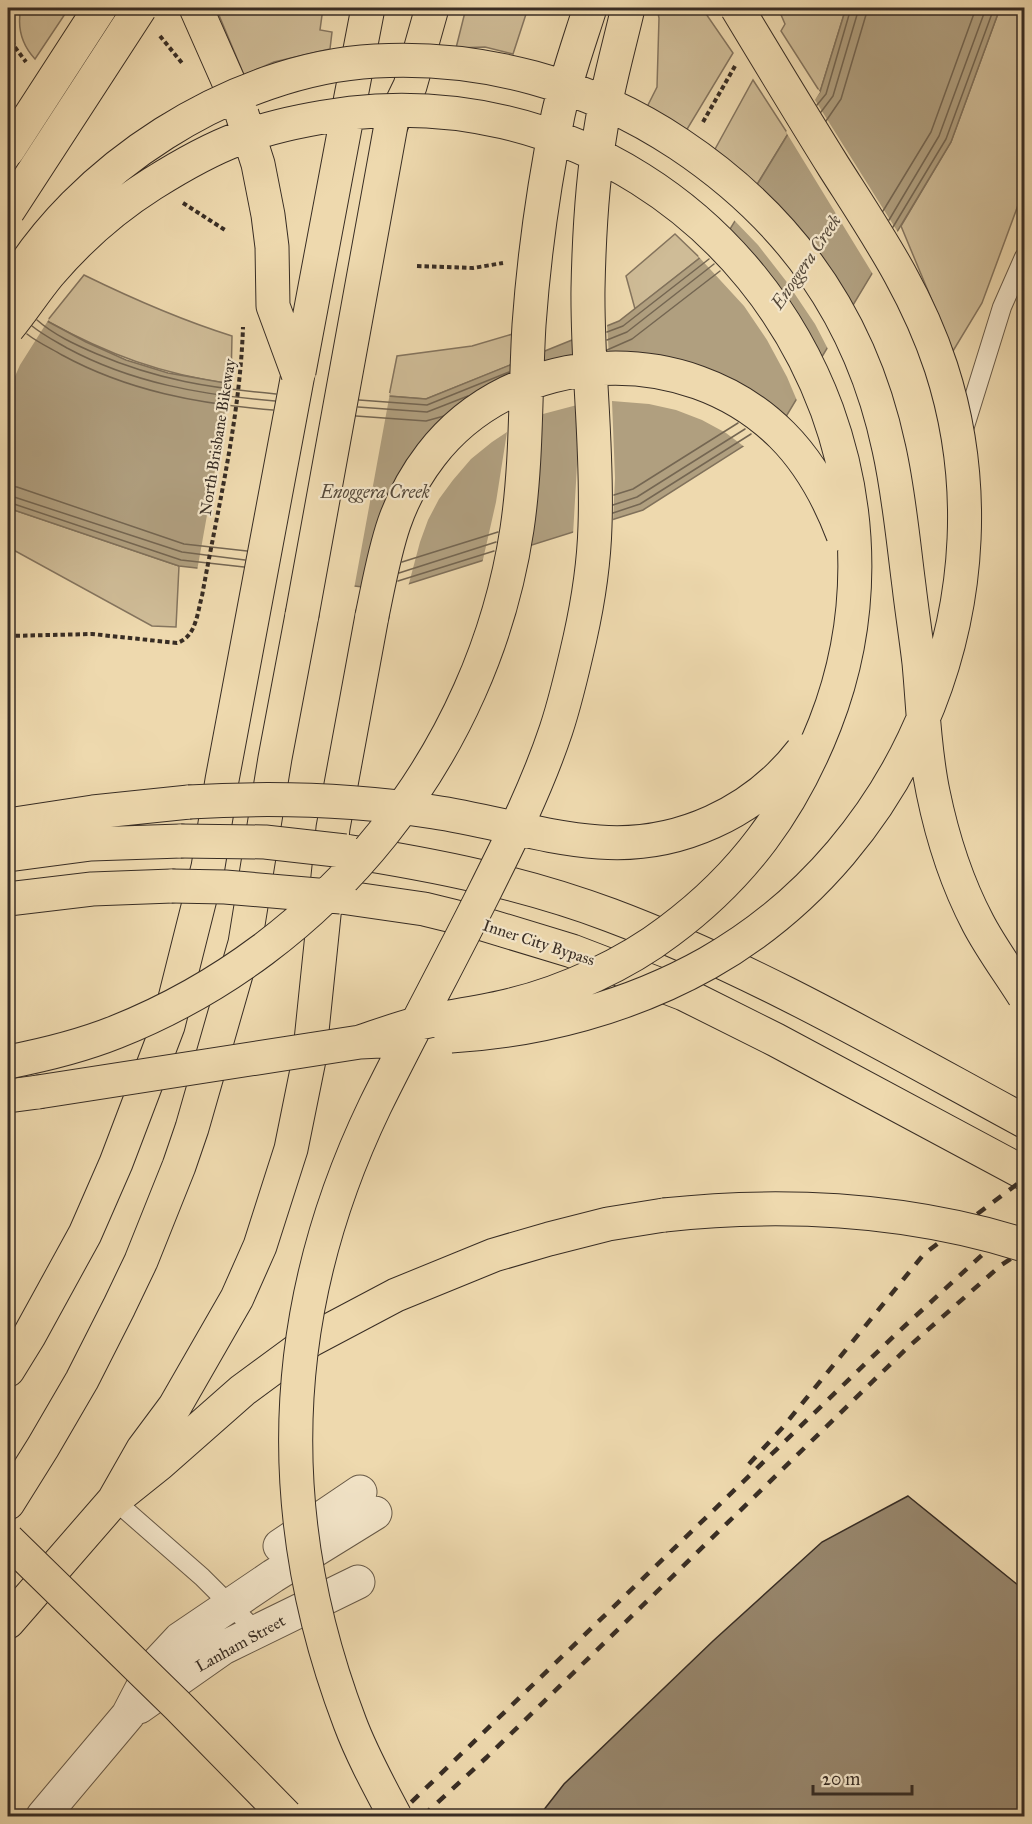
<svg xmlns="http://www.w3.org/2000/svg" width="1032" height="1824" font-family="'IM FELL Great Primer',serif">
<rect width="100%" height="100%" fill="#eed9ae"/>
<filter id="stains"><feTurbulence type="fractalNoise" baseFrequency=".00333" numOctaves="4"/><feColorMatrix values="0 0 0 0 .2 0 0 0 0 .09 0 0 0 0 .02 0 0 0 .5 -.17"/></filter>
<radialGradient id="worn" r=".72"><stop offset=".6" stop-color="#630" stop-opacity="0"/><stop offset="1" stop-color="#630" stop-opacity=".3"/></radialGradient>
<path fill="#cfbc97" stroke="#84745e" stroke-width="1.5" d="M21,8H69L35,59C22,45 17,27 21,8Z
M216,8H323L320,30L332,32L330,49L274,62L244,75Z
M466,8H528L513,54L485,47L456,48Z
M657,8H702L733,53L686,131L647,107L657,87L659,18Z
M778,8H846L820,92L781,31L785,24Z
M1000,8H1024V189L982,303L953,351L901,226L951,142Z
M753,80L788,134L756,186L714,151Z
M675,234L700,258L635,309L626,276Z
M84,275C133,299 181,320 232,336L231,384C161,374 109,355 47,321Z
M516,333L513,364L426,399L389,396L397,356L472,346Z
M8,508L179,566L176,627L152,626L8,547Z"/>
<path fill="#b09f7f" stroke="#80715b" stroke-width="1.5" d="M846,8H1000L951,142L784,420L643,510L389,590L179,566L8,508V289L47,321L86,342L126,360L168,373L231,384L426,399L619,321L724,239L788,134L820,92Z"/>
<path fill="#eed9ae" d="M818,89L820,92L815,100L899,234L874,276L786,132Z
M754,184L854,310L829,351L815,324L786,281L758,245L733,219Z
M727,228L772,278L799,317L823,361L798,403L787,377L767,340L744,306L698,256L722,237Z
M8,286L49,319L20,365L8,392Z
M607,323L609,357L785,423L746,448L726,433L702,420L676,410L649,404L612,401L615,478L613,522L573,535L577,465V405L543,414L538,489L528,549L482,564L496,502L507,432L492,442L471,459L453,480L439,499L428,520L420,542L408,587L390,593L370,557L512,379L514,360L545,348L544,367L576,360V335Z
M231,381L390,393L354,589L197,571Z"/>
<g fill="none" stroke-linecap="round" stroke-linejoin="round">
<path stroke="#746652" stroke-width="1.5" d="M817,105L826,94L851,8
M821,112L833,96L859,8
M826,121L841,99L868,8
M883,211L931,132L976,8
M889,220L939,136L986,8
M893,227L946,139L994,8
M37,320C54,335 76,345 97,354C158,380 210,388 276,394
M32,326C43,335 55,341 67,348C132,383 202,395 275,401
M607,332L623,326L709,259
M27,334C37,342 50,348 62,355C128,391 199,404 273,410
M607,340L627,332L714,264
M607,350L632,339L720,271
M359,400L427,405L509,372
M358,407L427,412L468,396
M356,416L426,421L444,416
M8,486L17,487L184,544L247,551
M8,495L182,552L245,560
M614,495L633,489L738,423
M8,502L181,560L244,567
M613,505L637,497L745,429
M613,513L640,504L751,434
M402,562L498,532
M399,573L496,542
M398,581L494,551"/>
</g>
<path fill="#97866c" stroke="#382d24" stroke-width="1.5" d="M908,1496L1024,1590V1816H539L564,1784L713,1641L822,1542Z"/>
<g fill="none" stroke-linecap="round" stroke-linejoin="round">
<g stroke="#665846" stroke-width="20">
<path id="lane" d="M961,439L1002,307L1024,257
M114,1500L202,1577L256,1631"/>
</g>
<g stroke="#665846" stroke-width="35">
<path id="street" d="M280,1546L360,1492
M139,1707L223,1648L358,1582
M43,1816L128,1715L152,1669L180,1639L273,1576L375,1513"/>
</g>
<g stroke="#382d24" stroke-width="35">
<path id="highway" d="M196,8L230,85
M347,117L368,8
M391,125L410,86L432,8
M8,825L93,812L189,802
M345,851C435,865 525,883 610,915C754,969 889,1048 1024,1121
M8,855L91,844L181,841
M341,897L424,909L473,921L572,951L684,994L776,1040L1024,1173
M8,899L92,889L172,886
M8,1096L38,1092
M8,1370L29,1336L85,1234L116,1163L168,1026L208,867L222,780L298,374
M114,1500L143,1449L175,1406L237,1298L260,1246L291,1149L309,1060L333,828L372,616
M8,1503L43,1447L82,1380L119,1307L141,1261L179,1166L192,1128L245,943L275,758L302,615
M8,1622L114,1500L159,1464L243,1390L311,1340L396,1295L494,1255L549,1239L608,1224L664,1215"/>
</g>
<path stroke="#382d24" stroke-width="4" stroke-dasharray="4.5 3" stroke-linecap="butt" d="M8,9V8
M8,26L14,46L26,62
M160,36L182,63
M703,122L735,66
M183,203L225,230
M417,266L473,268L503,263
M8,636L92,634L177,643C196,637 197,614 202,596"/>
<use href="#lane" stroke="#f4e6ca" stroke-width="18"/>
<use href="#street" stroke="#f4e6ca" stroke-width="33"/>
<use href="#highway" stroke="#eed9ae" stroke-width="33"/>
<path stroke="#382d24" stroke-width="4.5" stroke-dasharray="10 10" stroke-linecap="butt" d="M749,1464L783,1427L924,1254L1024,1179
M397,1816L896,1334L982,1255L1024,1226
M423,1816L487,1757L905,1350L1000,1266L1024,1250"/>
<g stroke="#382d24" stroke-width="35" stroke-linecap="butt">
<path id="highway-bridge" d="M242,114L258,164L268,215L272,247L273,306L298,374
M8,150L100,8
M8,211L140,8
M8,292C77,169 233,69 375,61C482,55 589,84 679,144C790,218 861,317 889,449C899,494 903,540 909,586C912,612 916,637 919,663C923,706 924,749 933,792C942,836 957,883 978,923C991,948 1009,972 1024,996
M8,328C22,311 35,291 49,274C78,240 114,208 152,184C179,167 208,150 238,139C274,125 313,118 351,113C561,90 754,213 827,410C864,512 865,622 825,724C792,809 743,876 669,931C626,964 565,992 511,1005C480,1013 447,1016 416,1024C397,1029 378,1036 360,1042
M299,372L347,117
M302,615L391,125
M372,616C385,554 391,507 431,455C514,347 686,339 782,435C811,464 829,498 843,535
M189,802C272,797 351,799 434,812C489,820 543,838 599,842C678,848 754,813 802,751
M181,841L265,842L345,851
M172,886L225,887L341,897
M451,1036C539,1031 630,1007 708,963C912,847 1014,592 941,367C916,291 876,233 834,167C801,114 769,61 737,8
M8,1062C44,1055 81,1046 116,1032C327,948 483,754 517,529C527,462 525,392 529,325C534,255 544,184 558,115C566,79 579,43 590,8
M38,1092L360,1042L381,1041
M664,1215C785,1202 908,1209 1024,1245
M8,1540L178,1706L286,1816
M395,1816C379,1786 362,1755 350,1723C270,1513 278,1308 375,1106C410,1035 448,965 483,895C510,841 537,787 556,730C566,700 573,669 580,638C588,602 594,563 595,526C598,447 587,368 588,289C589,235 592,181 601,128C607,88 619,47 628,8"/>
</g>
<path stroke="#382d24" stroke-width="4" stroke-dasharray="4.5 3" stroke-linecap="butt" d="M202,596C218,507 240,418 243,327"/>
<use href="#highway-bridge" stroke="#eed9ae" stroke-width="33"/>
</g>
<g text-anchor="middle" stroke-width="4.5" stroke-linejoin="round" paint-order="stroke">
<g font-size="16" fill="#382d24" stroke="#f4e6ca">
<text transform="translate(217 437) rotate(-81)" y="6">North Brisbane Bikeway</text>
<text transform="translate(539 942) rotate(18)" y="6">Inner City Bypass</text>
<text transform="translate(240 1643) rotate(-29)" y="6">Lanham Street</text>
</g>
<g font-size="18" font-style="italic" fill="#564a3b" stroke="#f4e6ca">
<text transform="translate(806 262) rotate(-56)" y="6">Enoggera Creek</text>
<text x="375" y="498">Enoggera Creek</text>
</g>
</g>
<rect width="1032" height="1824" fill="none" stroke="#eed9ae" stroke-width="30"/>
<rect x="9" y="9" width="1014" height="1806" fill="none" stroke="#382d24" stroke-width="3"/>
<rect x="15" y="15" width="1002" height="1794" fill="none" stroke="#382d24" stroke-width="1.5"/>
<path d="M813 1785v9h99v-9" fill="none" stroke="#382d24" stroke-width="3"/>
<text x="822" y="1785" font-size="18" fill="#382d24" stroke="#f4e6ca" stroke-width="4.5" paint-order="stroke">20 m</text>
<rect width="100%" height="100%" filter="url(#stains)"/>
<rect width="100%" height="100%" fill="url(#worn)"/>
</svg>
